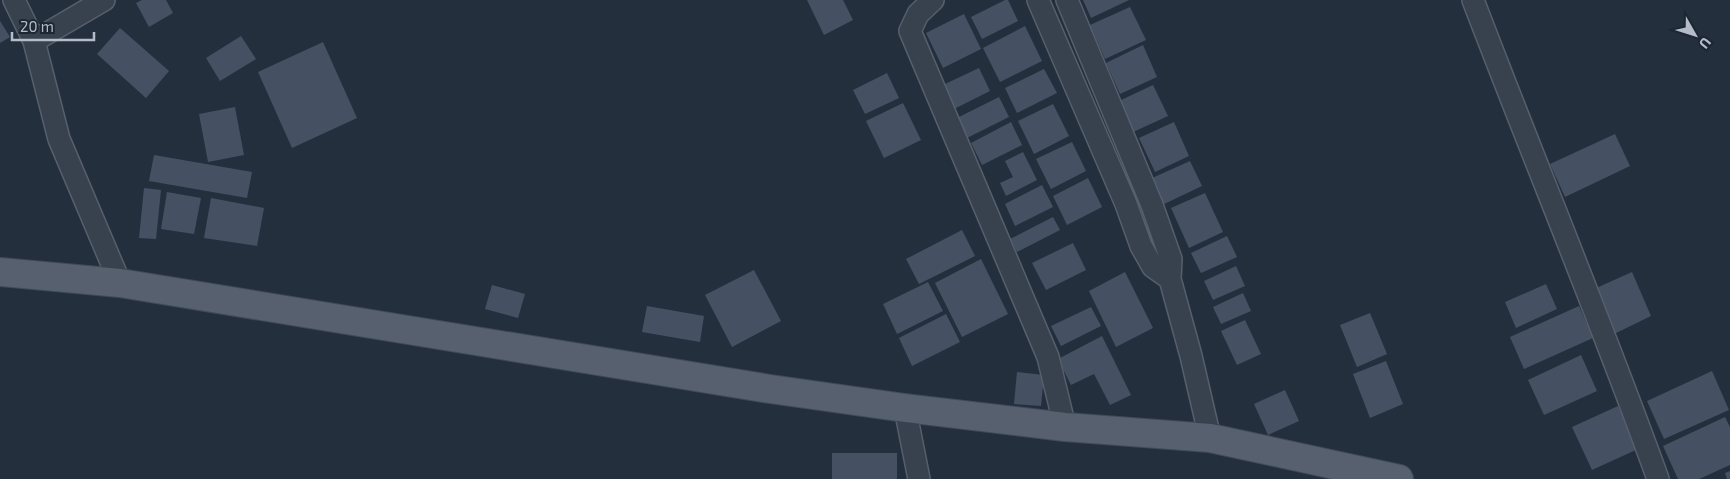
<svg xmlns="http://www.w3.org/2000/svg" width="1730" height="479" font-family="'Exo 2',sans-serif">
<rect width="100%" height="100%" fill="#242f3e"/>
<path fill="#455162" d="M142,0H166L173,13L149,27L136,3Z
M807,0H843L853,20L824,35Z
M1005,0H1008L1018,21L982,39L971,17Z
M1083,0H1129L1091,18Z
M1130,7L1146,40L1105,59L1090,25Z
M964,14L981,49L943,68L926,33Z
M0,21L10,37L0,43Z
M1025,26L1042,61L1000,82L983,48Z
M120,28L169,71L146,98L97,54Z
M241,36L256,59L220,81L206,58Z
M323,42L357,118L292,148L258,72Z
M1143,45L1157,77L1120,94L1106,63Z
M979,68L990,91L954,109L943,85Z
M1044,69L1057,93L1017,113L1005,88Z
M887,73L899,98L865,114L853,90Z
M1153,85L1168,116L1131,133L1117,102Z
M999,97L1009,117L967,138L957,118Z
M903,103L921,140L884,158L866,121Z
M1053,104L1069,136L1034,154L1018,121Z
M235,107L244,155L208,162L199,114Z
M1011,122L1022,145L982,165L971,143Z
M1174,122L1189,156L1155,172L1139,138Z
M1615,134L1630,166L1565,197L1550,164Z
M1072,142L1086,171L1051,189L1036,159Z
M1023,152L1037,180L1006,196L1000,183L1013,177L1005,161Z
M154,155L252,172L247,198L149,181Z
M1190,161L1202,186L1162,205L1150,179Z
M1088,178L1102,207L1067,225L1053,196Z
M1042,185L1053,207L1015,226L1005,204Z
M144,188L161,190L156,239L139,238Z
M167,192L201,198L194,234L161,229Z
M1205,193L1223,232L1189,248L1171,208Z
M211,198L264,208L257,246L204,238Z
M1053,217L1060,230L1017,252L1010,239Z
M962,230L975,256L919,284L906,259Z
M1227,236L1237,257L1201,273L1191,253Z
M1073,243L1086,270L1046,290L1032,263Z
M981,259L1008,314L962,337L935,283Z
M1236,266L1245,286L1213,300L1204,281Z
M754,270L781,321L732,347L705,295Z
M1125,272L1153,328L1116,347L1089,291Z
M1632,272L1651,316L1614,334L1594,289Z
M928,282L943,311L897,334L883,304Z
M1546,284L1557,309L1516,328L1505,302Z
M492,285L525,294L518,318L485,309Z
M1243,293L1251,311L1221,324L1213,307Z
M647,306L704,316L700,342L642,332Z
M1579,306L1593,338L1524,369L1510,337Z
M1091,307L1101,326L1061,346L1051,326Z
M1370,313L1387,354L1357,367L1340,325Z
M946,314L960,342L912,366L899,338Z
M1245,320L1261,354L1237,365L1221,331Z
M1102,336L1131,395L1110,405L1094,374L1071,385L1058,359Z
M1581,355L1597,391L1544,415L1528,380Z
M1386,361L1403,404L1370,418L1353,374Z
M1712,371L1729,410L1664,439L1647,401Z
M1017,372L1044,375L1041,406L1014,404Z
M1285,390L1299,421L1268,435L1254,404Z
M1618,406L1638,449L1592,470L1572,427Z
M1725,417L1730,427V465L1699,479H1678L1663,446Z
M832,453H897V479H832Z
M1730,471V479H1727L1725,473Z"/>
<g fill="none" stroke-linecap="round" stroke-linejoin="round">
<g stroke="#565f6c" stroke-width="24">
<path id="street" d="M14,0L34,41L59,139L120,283
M933,0L918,14L910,31L1048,357L1065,427
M1038,0L1126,204L1141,246L1153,267L1170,279
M1067,0L1152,205L1171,259L1170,279L1191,356L1210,438
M1473,0C1534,160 1600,318 1658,479
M34,41L104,0
M905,408L919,479"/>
</g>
<g stroke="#414a57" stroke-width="30">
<path id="primary" d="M0,272L120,283L770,389L905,408L1065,427L1210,438L1399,479"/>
</g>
<use href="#street" stroke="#38414e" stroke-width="21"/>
<use href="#primary" stroke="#56606e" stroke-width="28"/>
</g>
<g transform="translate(1695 35) rotate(129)" stroke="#1d2633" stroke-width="4" paint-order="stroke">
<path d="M0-4L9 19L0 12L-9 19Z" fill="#b4bcc9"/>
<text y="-8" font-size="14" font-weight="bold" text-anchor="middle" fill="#b4bcc9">U</text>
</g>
<path d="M12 32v8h82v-8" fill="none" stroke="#b4bcc9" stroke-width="2.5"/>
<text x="20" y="32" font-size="15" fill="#b4bcc9" stroke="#1d2633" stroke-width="4" paint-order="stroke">20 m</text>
</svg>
